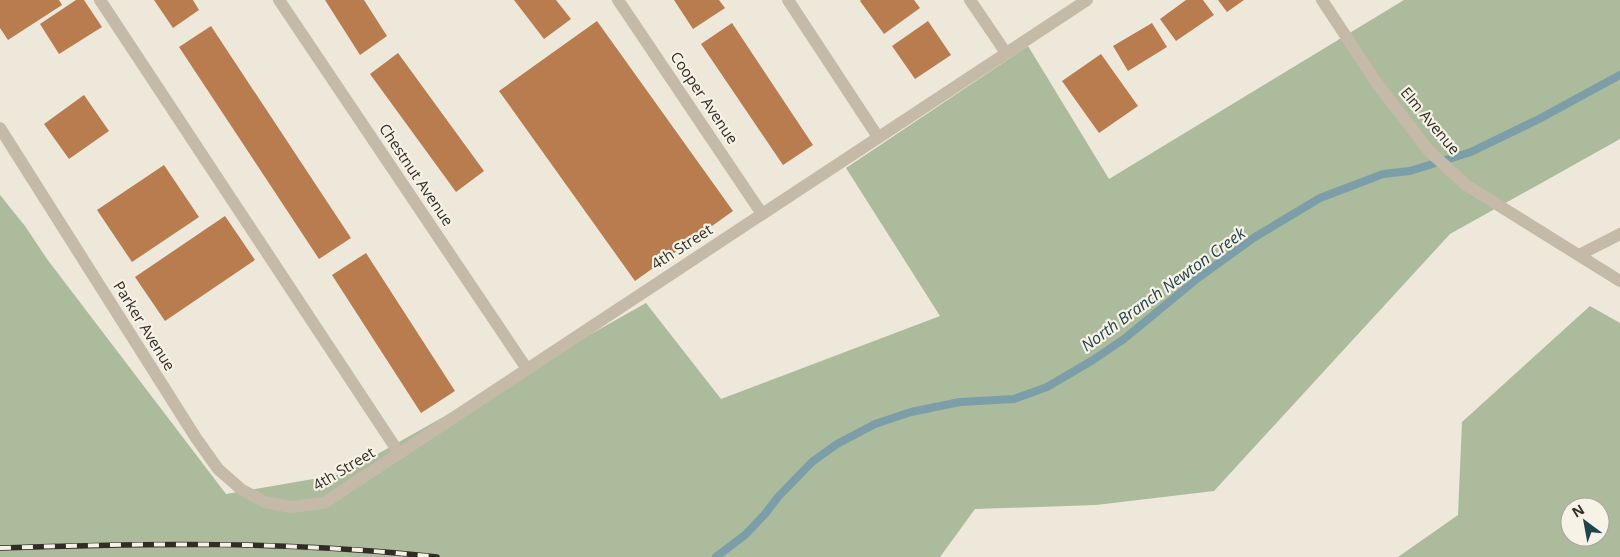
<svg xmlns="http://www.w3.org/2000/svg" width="1620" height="557" font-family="'Open Sans',sans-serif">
<rect width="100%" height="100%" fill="#eee8da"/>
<path fill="#abbb9c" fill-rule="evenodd" d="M1404,0H1620V139L1450,234L1214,491L1096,505L975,509L940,557H0V195L25,226L47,259L226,494L342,474L646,303L721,399L940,316L846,168L1028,46L1109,179Z
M1590,306L1620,323V557H1398L1458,515L1462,422ZM1570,507H1600V537H1570Z"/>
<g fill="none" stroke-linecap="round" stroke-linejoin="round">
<path stroke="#7c9ea8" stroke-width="8" d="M716,557L745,535L765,514L778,497L812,462L837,444L875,424L911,412L960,402L1014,399L1047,387L1093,360L1124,339L1198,278L1255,237L1320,198L1383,174L1410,171L1471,152L1539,119L1620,75"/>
</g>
<path fill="#b87c4e" d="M0,0H59L62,5L8,40L0,28Z
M76,0H84L102,27L59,54L40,24Z
M154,0H193L199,10L173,28Z
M325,0H364L387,36L360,55Z
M514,0H556L571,19L544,39Z
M674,0H719L725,8L693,29Z
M861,0H914L920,8L884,34L860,1Z
M1186,0H1203L1214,15L1176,41L1160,19Z
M1218,0H1244L1227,12Z
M597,21L733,211L635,281L499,91Z
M928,21L951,55L915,79L892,46Z
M732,23L813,145L783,165L701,44Z
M1152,23L1167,47L1128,71L1113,46Z
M211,26L351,238L319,259L179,47Z
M398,53L484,171L456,192L370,74Z
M1101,54L1138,106L1099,133L1062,81Z
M84,95L109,131L69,159L44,124Z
M164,165L199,217L132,262L97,210Z
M225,216L255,260L165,321L135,277Z
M366,253L455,391L421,413L332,275Z"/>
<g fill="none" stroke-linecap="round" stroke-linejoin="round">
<path stroke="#c4baa7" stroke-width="12" d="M100,0L399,453
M279,0L527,369
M618,0L762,214
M788,0L878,137
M970,0L1006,53
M1322,0L1376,82L1429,151L1466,185L1620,281
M0,128L196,438L218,469L242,490L265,502L290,507L324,503L1087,0
M1579,255L1620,234"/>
<g stroke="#322c27" stroke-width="5.5">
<path id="rail" d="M0,548C145,543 292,541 437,557"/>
</g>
<use href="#rail" stroke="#f6f2e5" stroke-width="4" stroke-dasharray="11" stroke-linecap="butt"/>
</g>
<g text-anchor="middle" stroke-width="4.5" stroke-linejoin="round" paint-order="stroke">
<g font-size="15" fill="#322c27" stroke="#f6f2e5">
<text transform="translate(704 98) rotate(56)" y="5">Cooper Avenue</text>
<text transform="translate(1430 121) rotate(50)" y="5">Elm Avenue</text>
<text transform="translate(416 175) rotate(56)" y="5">Chestnut Avenue</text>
<text transform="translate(682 247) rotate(-33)" y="5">4th Street</text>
<text transform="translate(144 326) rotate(58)" y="5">Parker Avenue</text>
<text transform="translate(344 469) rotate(-31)" y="5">4th Street</text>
</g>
<g font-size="16" font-style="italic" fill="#21434f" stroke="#f6f2e5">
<text transform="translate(1163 289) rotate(-36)" y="6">North Branch Newton Creek</text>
</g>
</g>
<g transform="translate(1585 522) rotate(328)"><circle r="24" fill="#f6f2e5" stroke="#a8a399"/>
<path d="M0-4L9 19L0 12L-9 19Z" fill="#21434f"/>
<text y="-8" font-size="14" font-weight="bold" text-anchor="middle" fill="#322c27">N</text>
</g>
</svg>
